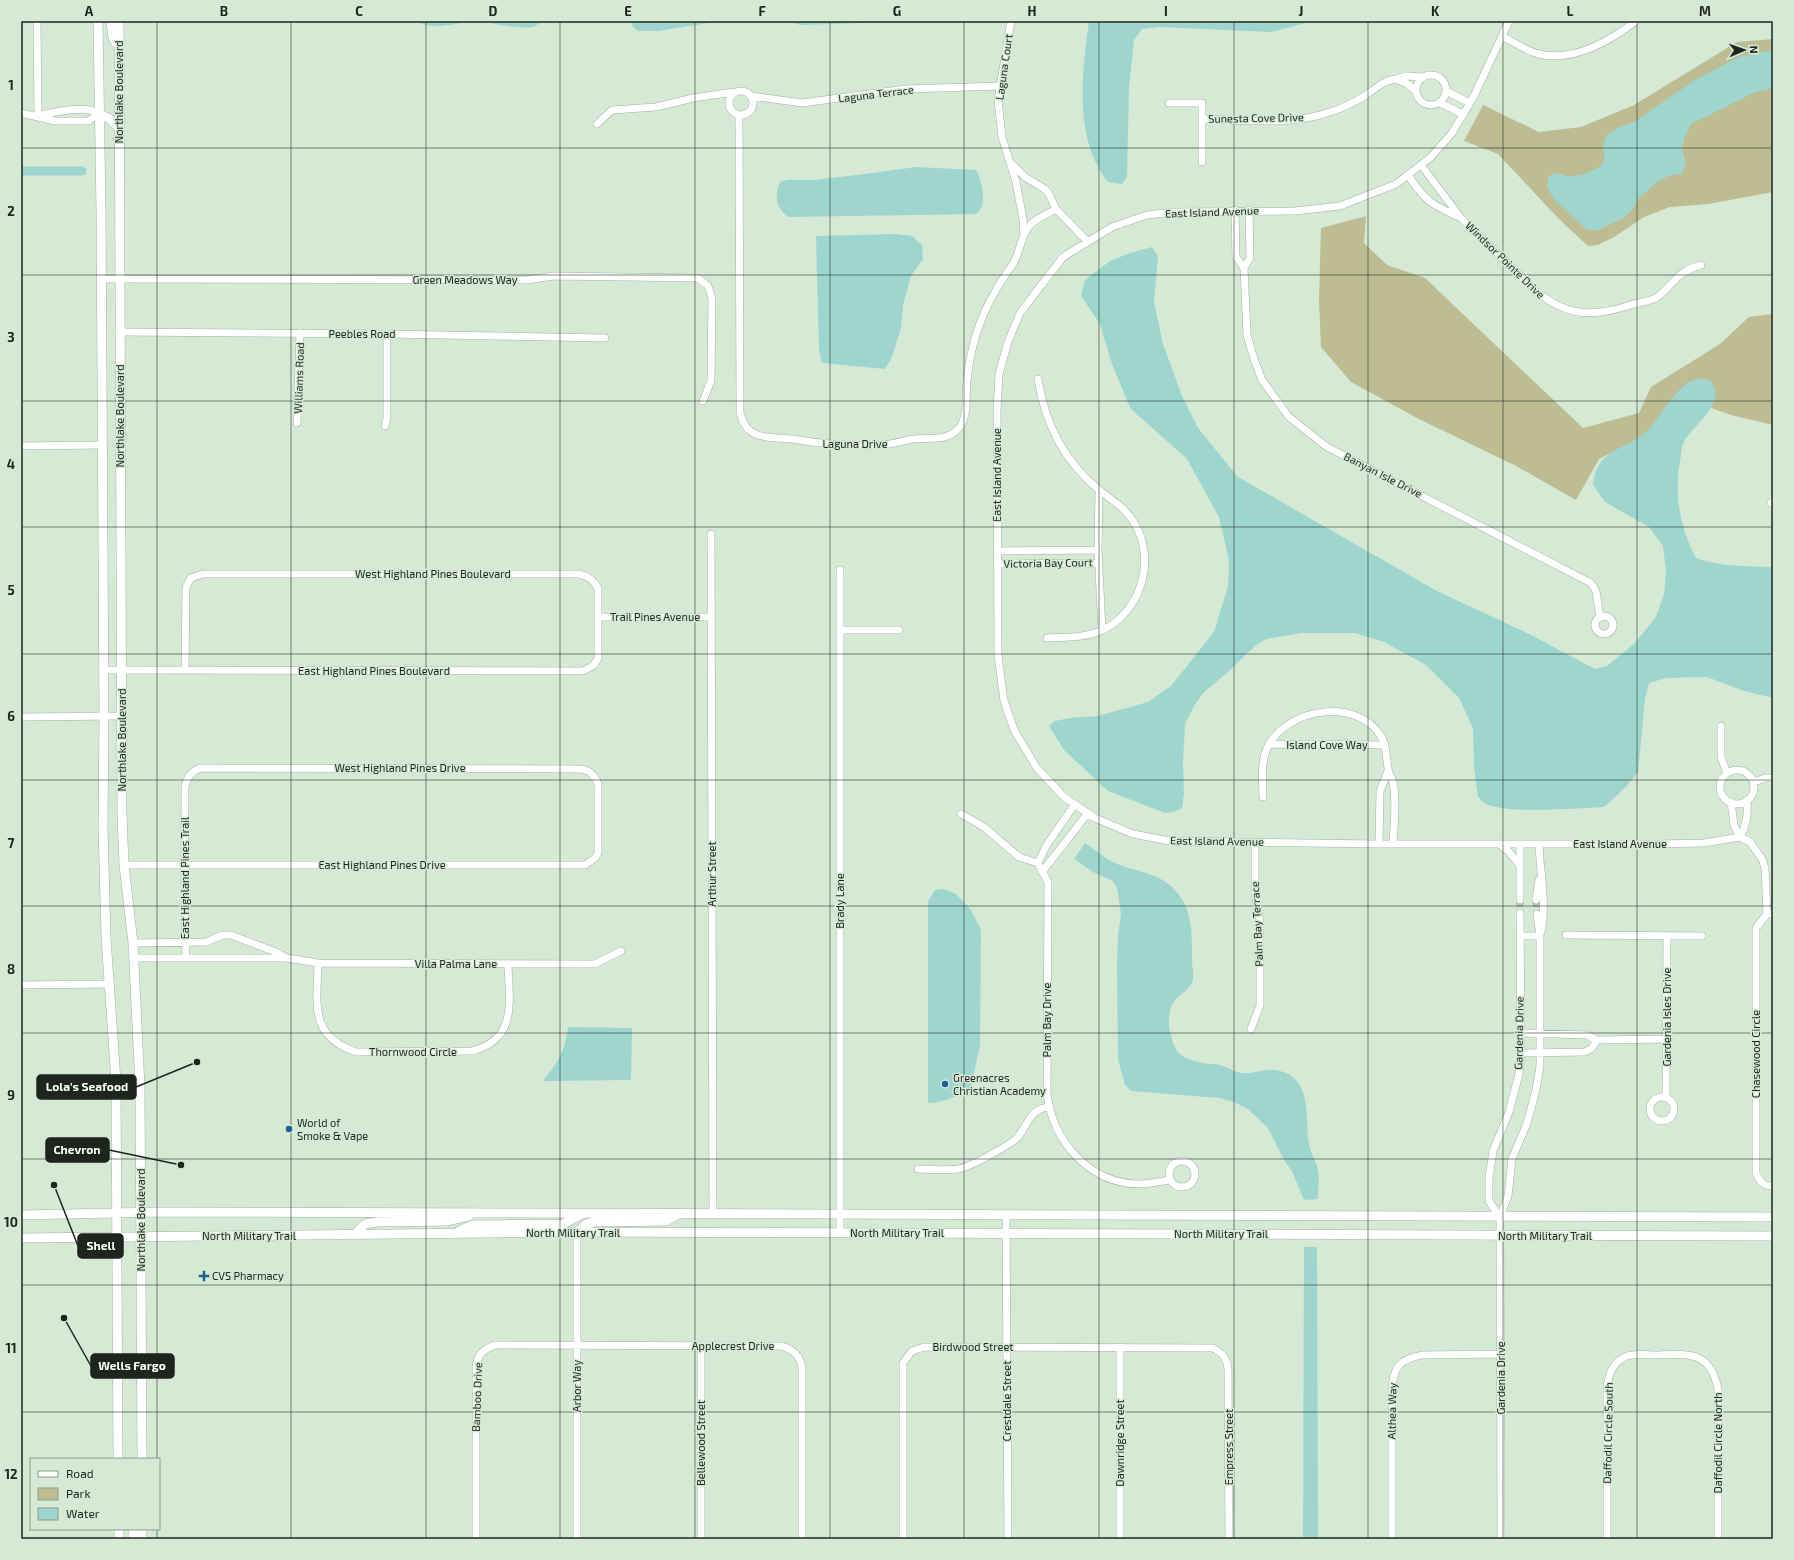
<svg xmlns="http://www.w3.org/2000/svg" width="1794" height="1560" font-family="'Exo 2',sans-serif">
<rect width="100%" height="100%" fill="#d5e9d5"/>
<path fill="#bdbc93" d="M1773,39V192L1708,204L1670,207L1644,217L1614,237L1598,245L1588,246L1559,219L1498,154L1464,141L1483,105L1539,132L1581,127L1634,105L1737,42Z
M1366,216L1364,243L1387,265L1425,278L1583,428L1639,413L1651,387L1720,344L1749,317L1773,314V425L1731,415L1706,406L1599,459L1576,500L1516,466L1419,419L1351,382L1321,347L1319,300L1321,228Z"/>
<path fill="#9ed6cf" d="M416,21H468C452,25 431,30 416,21Z
M485,21H541C539,23 536,26 533,27C524,29 494,25 485,21Z
M631,21H720L659,31H638L633,27Z
M784,21H871L862,23L801,25Z
M1089,21H1313L1271,32L1159,27L1142,29L1134,40L1129,87L1127,177L1122,184L1108,182C1073,137 1082,74 1089,21Z
M1773,50V88L1755,92L1691,124L1684,138L1682,149L1686,163L1682,174L1670,175L1658,181L1638,199L1634,208L1624,218L1596,231L1586,229L1554,199L1547,187L1548,177C1559,169 1561,177 1571,176C1581,176 1603,170 1605,158C1605,155 1603,152 1603,149C1603,145 1605,140 1606,136L1619,127L1634,122L1695,80L1720,67L1739,57Z
M916,167L976,170C982,180 989,208 975,214L789,217C776,209 774,196 780,182C790,178 803,181 814,180C848,176 882,172 916,167Z
M896,234L912,236L922,245L923,259L911,276L903,305L901,328L892,357L885,369L822,363L819,349L816,236Z
M1152,247L1158,257L1154,302L1163,344L1182,396L1198,428L1238,477L1437,591L1529,634L1595,669L1607,666L1635,643L1656,617L1664,594L1666,572L1663,546L1649,527L1605,502L1593,485C1596,447 1626,452 1648,430C1664,414 1684,367 1711,381C1713,384 1715,389 1715,392C1716,414 1691,426 1683,444C1681,449 1681,456 1680,462C1674,495 1680,528 1696,558C1721,567 1746,566 1773,567V698L1741,690L1707,677L1666,678L1649,683L1645,699L1638,772L1624,789L1604,807C1575,808 1514,814 1488,805C1484,803 1481,800 1478,797L1474,768L1473,728L1459,698L1426,665L1384,642L1355,633H1301L1267,639L1256,645L1229,671L1203,693L1194,706L1185,724L1183,762L1184,794L1182,808L1173,812L1165,813L1108,791L1064,750L1049,726L1055,721L1070,718L1098,716L1148,702L1171,686L1214,632L1228,586L1229,560L1219,517L1187,459L1130,408L1112,364L1100,324L1081,296L1085,280L1110,261L1130,253Z
M1085,843C1093,848 1100,854 1107,859C1129,872 1157,870 1175,890C1194,910 1192,938 1192,964C1193,969 1194,978 1192,982C1189,990 1181,994 1176,999C1164,1012 1169,1037 1177,1051C1183,1060 1203,1064 1213,1064C1223,1064 1231,1071 1241,1073C1257,1075 1267,1065 1286,1073C1312,1084 1305,1121 1309,1144C1310,1152 1315,1159 1317,1166C1320,1176 1318,1189 1318,1199L1304,1200L1292,1171L1284,1160L1268,1128L1248,1109L1234,1102L1219,1098L1131,1091L1125,1085L1118,1059L1117,966L1118,935L1121,914L1117,888L1113,881L1093,872L1074,859Z
M943,889L956,894L971,910L981,930L980,1045L971,1087C958,1096 944,1103 928,1103V901L935,890Z
M568,1027L632,1028L631,1080L543,1081C558,1062 565,1052 568,1027Z
M1304,1247H1317L1318,1539H1303Z"/>
<g fill="none" stroke-linecap="round" stroke-linejoin="round">
<path stroke="#9ed6cf" stroke-width="9" d="M21,171H82"/>
<path stroke="#b0c2b0" stroke-width="7" stroke-dasharray="7 3.5" stroke-linecap="butt" d="M1520,900V913
M1536,900L1537,914"/>
<g stroke="#a0b3a1" stroke-width="8">
<path id="minor" d="M37,21L38,116
M1011,21L998,100L1002,137L1016,182L1023,219L1024,235
M1509,21L1473,98L1452,133L1431,157L1396,184L1340,206L1295,211L1174,212L1147,215L1112,227L1063,257L1020,313L1008,342L999,374L997,410L998,655L1004,701L1015,732L1037,768L1064,797L1095,818L1133,834L1170,841L1379,844H1656L1704,843L1740,837
M1502,36C1514,42 1526,51 1539,54C1573,62 1610,41 1636,21
M1416 90a15 15 0 1 1 30 0a15 15 0 1 1-30 0Z
M1396,79L1407,76L1423,77
M729 103a12 12 0 1 1 24 0a12 12 0 1 1-24 0Z
M1446,91L1470,103
M751,96L802,103L906,89L1001,86
M1169,103H1202V162
M1440,103L1463,114
M21,113L55,121H89L98,113C85,105 53,112 38,116
M739,115L740,412C747,445 774,435 799,440C827,445 855,446 883,445C894,444 903,441 913,439C929,437 947,442 959,428C969,415 965,396 967,381C970,350 979,319 995,292C1000,282 1007,273 1013,264C1021,251 1021,230 1035,221C1041,216 1049,213 1056,209
M1202,119C1244,120 1291,126 1330,112C1343,108 1355,102 1366,95C1376,88 1383,81 1395,79L1408,84L1415,91
M597,124L612,110L656,107L693,98L734,92
M1012,164L1025,177L1043,188L1048,192L1056,209L1087,241
M1421,165L1461,218L1536,291C1569,318 1595,317 1634,304C1642,302 1654,301 1660,295C1676,281 1678,271 1701,265
M1408,175C1425,201 1432,205 1459,217
M1235,210L1236,257L1244,268L1247,335L1254,359L1262,380L1289,417L1327,447L1591,583L1596,591L1600,618
M1244,268L1250,258L1249,210
M101,279L527,280L553,276L698,278L708,286L712,298L711,381L703,401
M119,332L387,334L605,338
M1038,379C1045,425 1064,461 1099,490L1098,550L1102,630
M297,423L300,333
M385,426L387,418V334
M21,446L101,445
M1771,503L1773,502
M711,534L713,1214
M997,551L1098,550
M997,564L1099,563
M840,570V1233
M1595 625a9 9 0 1 1 18 0a9 9 0 1 1-18 0Z
M599,617H711
M840,630H899
M1047,638C1065,637 1082,638 1098,632C1141,615 1158,559 1133,521C1125,508 1112,500 1099,490
M103,670L583,671L594,665L598,658V588C594,580 588,576 579,574H203L191,578L186,587L185,670
M21,717L121,716
M1721,726V757L1727,773
M1269,744L1385,745
M1720 787a17 17 0 1 1 34 0a17 17 0 1 1-34 0Z
M1754,782L1765,778H1773
M1263,797C1263,781 1260,762 1268,746C1288,708 1356,697 1381,736C1387,745 1386,758 1388,768C1388,774 1392,777 1393,782C1397,802 1394,824 1393,843
M1731,802L1734,825L1740,837L1750,842L1762,859L1765,868L1767,914
M961,814L984,827L1019,857L1038,863
M1740,837C1747,824 1748,814 1747,800
M1379,844L1380,791L1388,771
M1499,844L1508,851L1520,865
M1539,844C1540,873 1547,903 1541,932
M1038,863L1048,882L1047,1094C1053,1141 1089,1184 1140,1184C1150,1184 1160,1181 1170,1180
M1038,863L1046,846L1075,804
M124,865H585L595,858L598,853V784C595,775 590,770 580,769L200,768C191,772 187,777 185,787C185,844 184,901 186,957
M1042,872L1088,813
M1520,900V844
M1536,900L1539,880
M1773,914H1767L1756,928V1173C1760,1182 1763,1186 1773,1186
M1566,935L1702,936
M1520,936H1540
M133,943L207,942L222,935H231L276,952L287,958
M134,958H287L318,963L595,964L621,951
M318,963C317,1005 309,1036 356,1052L472,1051C518,1039 509,1002 508,964
M21,985L110,984
M1251,1029L1260,1005V923L1255,892V842
M1520,1033L1587,1035L1597,1040L1668,1039
M1521,1053L1585,1052L1592,1048L1597,1040
M1650 1109a12 12 0 1 1 24 0a12 12 0 1 1-24 0Z
M1666,1098L1667,936
M1169 1174a13 13 0 1 1 26 0a13 13 0 1 1-26 0Z
M918,1169C931,1169 945,1171 958,1169C969,1168 1005,1147 1015,1140C1027,1129 1029,1108 1049,1107
M1006,1214L1008,1539
M1500,1217L1489,1201V1178L1493,1151L1509,1112L1519,1074L1521,1053L1520,913
M577,1232V1539
M701,1346V1539
M1120,1347V1539
M476,1539V1367C477,1355 484,1348 496,1345L781,1346C793,1349 800,1355 802,1368V1539
M903,1539V1363L912,1351L924,1347L1213,1348C1222,1353 1227,1358 1228,1369L1229,1539
M1392,1539V1391C1393,1367 1399,1359 1423,1355L1501,1354
M1501,1539L1500,1217L1508,1196L1512,1159L1527,1123L1536,1090L1540,1066V936L1537,914
M1607,1539V1387C1609,1374 1612,1363 1625,1357C1632,1353 1647,1355 1655,1355C1688,1354 1710,1350 1718,1389V1539"/>
</g>
<g stroke="#a0b3a1" stroke-width="10">
<path id="secondary" d="M98,21L101,210L104,716L103,827L106,938L116,1081L118,1459
M111,21L113,38L115,42
M119,21L122,815L124,865L133,943L140,1087L142,1459
M98,113L110,119L119,128
M21,1215L159,1212L1773,1217
M459,1231L472,1225L563,1224L582,1214
M577,1232L586,1224L595,1222L666,1221L678,1214
M357,1235L358,1231L365,1224L377,1222L446,1221L469,1216
M21,1238L577,1232L1773,1236
M119,1529V1539
M142,1529V1539
M133,1539V1529"/>
</g>
<use href="#minor" stroke="#fff" stroke-width="7"/>
<use href="#secondary" stroke="#fff" stroke-width="9"/>
</g>
<path fill="none" stroke="#1d251e" stroke-width="1" stroke-opacity="0.55" d="M157,21V1459M291,21V1539M426,21V1539M560,21V1539M695,21V1539M830,21V1539M964,21V1539M1099,21V1539M1234,21V1539M1368,21V1539M1503,21V1539M1637,21V1539M21,148H1773M21,275H1773M21,401H1773M21,527H1773M21,654H1773M21,780H1773M21,906H1773M21,1033H1773M21,1159H1773M21,1285H1773M21,1412H1773M157,1529V1539"/>
<g fill="#1c6195" stroke="#d5e9d5" stroke-width="1.5">
<circle cx="945" cy="1084" r="4"/>
<circle cx="289" cy="1129" r="4"/>
<path d="M202 1270h4v4h4v4h-4v4h-4v-4h-4v-4h4z"/>
</g>
<g text-anchor="middle" stroke-width="3" stroke-linejoin="round" paint-order="stroke">
<g font-size="11" fill="#1d251e" stroke="#d5e9d5">
<text transform="translate(1004 67) rotate(-82)" y="4">Laguna Court</text>
<text transform="translate(119 92) rotate(-90)" y="4">Northlake Boulevard</text>
<text transform="translate(876 94) rotate(-7)" y="4">Laguna Terrace</text>
<text transform="translate(1256 118) rotate(-1)" y="4">Sunesta Cove Drive</text>
<text transform="translate(1212 212) rotate(-2)" y="4">East Island Avenue</text>
<text transform="translate(1505 260) rotate(44)" y="4">Windsor Pointe Drive</text>
<text x="465" y="284">Green Meadows Way</text>
<text x="362" y="338">Peebles Road</text>
<text transform="translate(299 378) rotate(-88)" y="4">Williams Road</text>
<text transform="translate(120 416) rotate(-90)" y="4">Northlake Boulevard</text>
<text x="855" y="448">Laguna Drive</text>
<text transform="translate(997 475) rotate(-90)" y="4">East Island Avenue</text>
<text transform="translate(1383 475) rotate(27)" y="4">Banyan Isle Drive</text>
<text transform="translate(1048 563) rotate(-1)" y="4">Victoria Bay Court</text>
<text x="433" y="578">West Highland Pines Boulevard</text>
<text x="655" y="621">Trail Pines Avenue</text>
<text x="374" y="675">East Highland Pines Boulevard</text>
<text transform="translate(122 740) rotate(-90)" y="4">Northlake Boulevard</text>
<text x="1327" y="749">Island Cove Way</text>
<text x="400" y="772">West Highland Pines Drive</text>
<text transform="translate(1217 841) rotate(1)" y="4">East Island Avenue</text>
<text x="1620" y="848">East Island Avenue</text>
<text x="382" y="869">East Highland Pines Drive</text>
<text transform="translate(712 874) rotate(-90)" y="4">Arthur Street</text>
<text transform="translate(185 878) rotate(-90)" y="4">East Highland Pines Trail</text>
<text transform="translate(840 901) rotate(-90)" y="4">Brady Lane</text>
<text transform="translate(1257 924) rotate(-93)" y="4">Palm Bay Terrace</text>
<text x="456" y="968">Villa Palma Lane</text>
<text transform="translate(1667 1017) rotate(-90)" y="4">Gardenia Isles Drive</text>
<text transform="translate(1047 1020) rotate(-90)" y="4">Palm Bay Drive</text>
<text transform="translate(1519 1033) rotate(-89)" y="4">Gardenia Drive</text>
<text x="413" y="1056">Thornwood Circle</text>
<text transform="translate(1756 1054) rotate(-90)" y="4">Chasewood Circle</text>
<text transform="translate(141 1220) rotate(-90)" y="4">Northlake Boulevard</text>
<text x="573" y="1237">North Military Trail</text>
<text x="897" y="1237">North Military Trail</text>
<text x="1221" y="1238">North Military Trail</text>
<text x="249" y="1240">North Military Trail</text>
<text x="1545" y="1240">North Military Trail</text>
<text x="733" y="1350">Applecrest Drive</text>
<text x="973" y="1351">Birdwood Street</text>
<text transform="translate(1501 1378) rotate(-90)" y="4">Gardenia Drive</text>
<text transform="translate(577 1386) rotate(-90)" y="4">Arbor Way</text>
<text transform="translate(477 1397) rotate(-88)" y="4">Bamboo Drive</text>
<text transform="translate(1007 1401) rotate(-90)" y="4">Crestdale Street</text>
<text transform="translate(1392 1411) rotate(-89)" y="4">Althea Way</text>
<text transform="translate(1608 1433) rotate(-89)" y="4">Daffodil Circle South</text>
<text transform="translate(701 1443) rotate(-90)" y="4">Bellewood Street</text>
<text transform="translate(1120 1443) rotate(-90)" y="4">Dawnridge Street</text>
<text transform="translate(1718 1443) rotate(-90)" y="4">Daffodil Circle North</text>
<text transform="translate(1229 1447) rotate(-90)" y="4">Empress Street</text>
</g>
<g font-size="11" fill="#1d251e" stroke="#d5e9d5" text-anchor="start">
<text x="953" y="1082">Greenacres<tspan x="953" dy="13">Christian Academy</tspan></text>
<text x="297" y="1127">World of<tspan x="297" dy="13">Smoke &amp; Vape</tspan></text>
<text x="212" y="1280">CVS Pharmacy</text>
</g>
</g>
<path fill="none" stroke="#1d251e" stroke-width="1.5" d="M197 1062L136 1087M181 1165L109 1150M54 1185L78 1246M64 1318L91 1366"/>
<g fill="#1d251e" stroke="#d5e9d5" stroke-width="1.5">
<circle cx="197" cy="1062" r="4"/>
<circle cx="181" cy="1165" r="4"/>
<circle cx="54" cy="1185" r="4"/>
<circle cx="64" cy="1318" r="4"/>
</g>
<g fill="#1d251e" stroke="#1d251e" stroke-width="1.5">
<rect x="37" y="1075" width="99" height="24" rx="4"/>
<rect x="46" y="1138" width="63" height="24" rx="4"/>
<rect x="78" y="1234" width="45" height="24" rx="4"/>
<rect x="91" y="1354" width="83" height="24" rx="4"/>
</g>
<g font-size="12" text-anchor="middle" font-weight="bold" fill="#fff">
<text x="87" y="1091">Lola's Seafood</text>
<text x="77" y="1154">Chevron</text>
<text x="101" y="1250">Shell</text>
<text x="132" y="1370">Wells Fargo</text>
</g>
<rect width="1794" height="1560" fill="none" stroke="#d5e9d5" stroke-width="44"/>
<rect x="30" y="1458" width="130" height="72" fill="#d5e9d5" stroke="#8b9b8c"/>
<rect x="38" y="1471" width="20" height="6" fill="#ffffff" stroke="#8b9b8c"/>
<text x="66" y="1478" font-size="12" fill="#1d251e">Road</text>
<rect x="38" y="1488" width="20" height="12" fill="#bdbc93" stroke="#8b9b8c"/>
<text x="66" y="1498" font-size="12" fill="#1d251e">Park</text>
<rect x="38" y="1508" width="20" height="12" fill="#9ed6cf" stroke="#8b9b8c"/>
<text x="66" y="1518" font-size="12" fill="#1d251e">Water</text>
<g transform="translate(1744 50) rotate(88)" stroke="#d5e9d5" stroke-width="3" paint-order="stroke">
<path d="M0-3L7 15L0 10L-7 15Z" fill="#1d251e"/>
<text y="-6" font-size="11" font-weight="bold" text-anchor="middle" fill="#1d251e">N</text>
</g>
<rect x="22" y="22" width="1750" height="1516" fill="none" stroke="#1d251e" stroke-width="1.5"/>
<g font-size="13" text-anchor="middle" font-weight="bold" fill="#1d251e">
<text x="89" y="16">A</text>
<text x="224" y="16">B</text>
<text x="359" y="16">C</text>
<text x="493" y="16">D</text>
<text x="628" y="16">E</text>
<text x="762" y="16">F</text>
<text x="897" y="16">G</text>
<text x="1032" y="16">H</text>
<text x="1166" y="16">I</text>
<text x="1301" y="16">J</text>
<text x="1435" y="16">K</text>
<text x="1570" y="16">L</text>
<text x="1705" y="16">M</text>
<text x="11" y="90">1</text>
<text x="11" y="216">2</text>
<text x="11" y="342">3</text>
<text x="11" y="469">4</text>
<text x="11" y="595">5</text>
<text x="11" y="721">6</text>
<text x="11" y="848">7</text>
<text x="11" y="974">8</text>
<text x="11" y="1100">9</text>
<text x="11" y="1227">10</text>
<text x="11" y="1353">11</text>
<text x="11" y="1479">12</text>
</g>
</svg>
